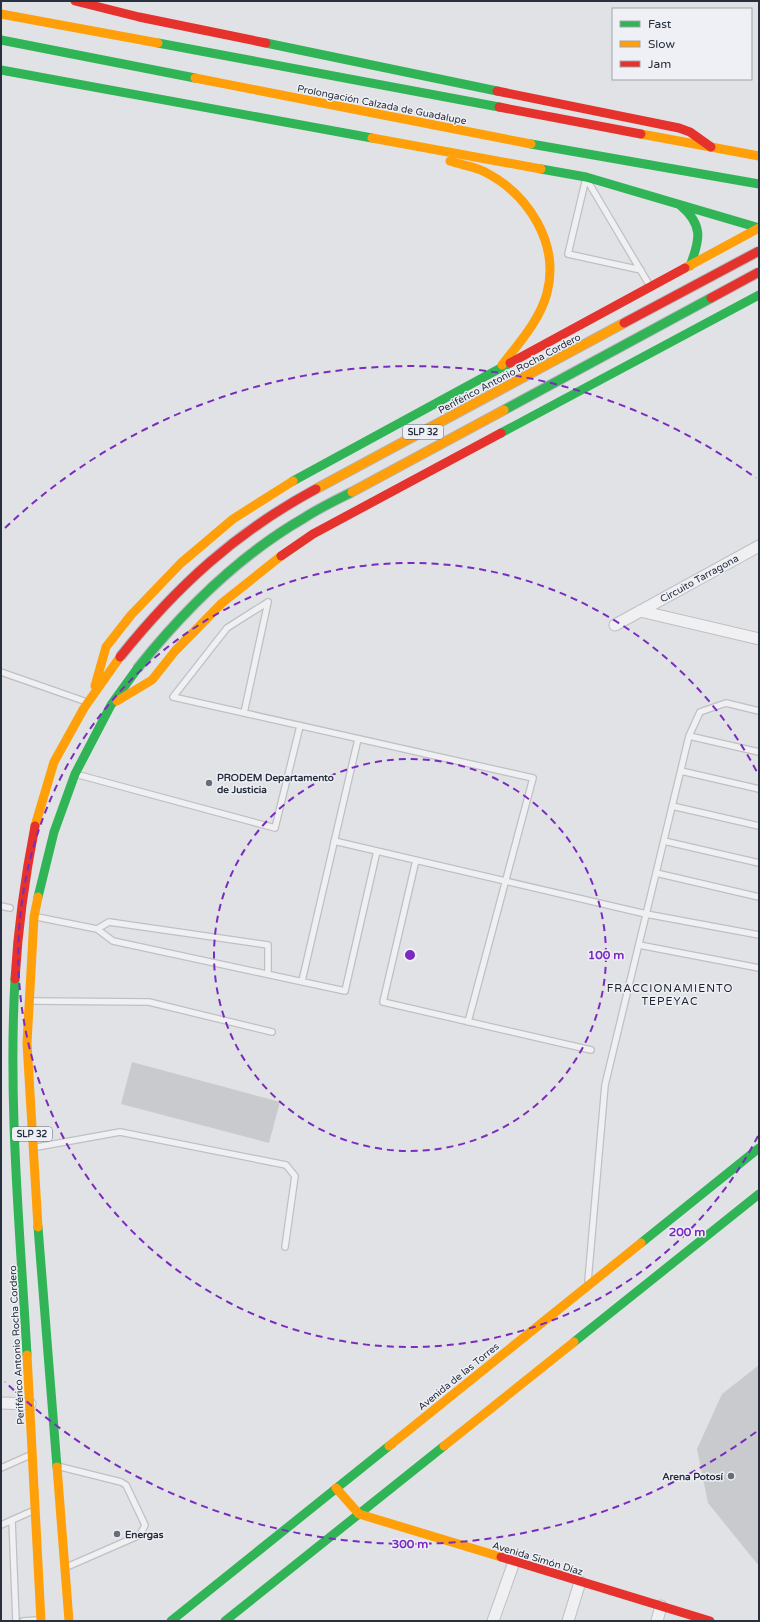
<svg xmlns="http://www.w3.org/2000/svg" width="760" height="1622" font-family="'Varela Round',sans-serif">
<rect width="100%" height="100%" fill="#e0e2e5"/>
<path fill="#c9cacd" d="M132,1062L280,1102L269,1143L121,1104Z
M759,1365V1566L708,1503L697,1449L722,1394Z"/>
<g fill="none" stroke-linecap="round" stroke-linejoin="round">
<g stroke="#bec0c3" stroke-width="8">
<path id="lane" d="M586,178L568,254L641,270
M587,180L650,286
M268,602L227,628L173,697L533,778L468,1022
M1,672L84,701
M244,713L268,602
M689,736L759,752
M681,771L759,789
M79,775L275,828L300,726
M672,806L759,826
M334,841L646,914L759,935
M664,841L759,863
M416,860L383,1002L591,1050
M656,873L759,897
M1,906L10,908
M37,917L97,929L113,941L345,991L377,851
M97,929L109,922L268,945V974
M639,945L759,968
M302,981L358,739
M32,1001L149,1002L272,1032
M37,1147L120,1132L286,1165L295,1176L285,1247
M588,1281L605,1085L689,736L700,712L726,703L759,711
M61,1467L121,1482L126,1485L145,1525L140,1535L69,1566
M1,1468L28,1456
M12,1520L16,1621
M1,1525L30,1512
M23,1621L37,1620"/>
</g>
<g stroke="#bec0c3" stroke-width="13">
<path id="street" d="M640,611L759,639
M615,625L759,546
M1,1403L30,1404
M493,1621L514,1562
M568,1621L580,1582
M657,1621L661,1606"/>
</g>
<use href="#lane" stroke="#f0f0f2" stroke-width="5.5"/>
<use href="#street" stroke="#f0f0f2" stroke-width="11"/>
<path stroke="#30b455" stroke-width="9" d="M1,40L195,78
M158,43L499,107
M266,43L497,91
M1,70L372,138
M531,144L759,184
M541,169L586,177L759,228
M680,205C704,225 700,240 690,266
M501,433L759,295
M293,481L510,363
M38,897L54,832L75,774L111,705L137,669
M15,979C8,1105 20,1230 27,1355
M38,1227L57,1467
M641,1243L759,1148
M574,1342L759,1194
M171,1621L389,1446
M225,1621L444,1446"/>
<path stroke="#ff9f0a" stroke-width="9" d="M1,14L158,43
M195,78L531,144
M641,134L759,156
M372,138L541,169
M450,161C461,165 474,166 485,172C528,194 560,243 547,293C540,320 519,343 502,365
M685,268L759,228
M95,686L106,647L131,615L181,563L233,519L293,481
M117,701L152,680L175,651L222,603L281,556
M35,826L54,762L84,708L120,657
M38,897L34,917L27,1043L38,1227
M27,1355L41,1621
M389,1446L641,1243
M444,1446L574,1342
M57,1467L69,1621
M336,1488L359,1514L501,1557"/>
<path stroke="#e5322d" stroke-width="9" d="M75,1L139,17L266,43
M497,91L679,128L690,132L711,147
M499,107L641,134
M510,363L685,268
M281,556L313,534L501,433
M15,979C18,928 25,877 35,826
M501,1557L710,1621"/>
<g stroke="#b2b5ba" stroke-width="11" stroke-linecap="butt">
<path id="fast-bridge" d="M504,410L711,298
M137,669C184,610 238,556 304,518C319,508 336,500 352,492"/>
</g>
<g stroke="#b2b5ba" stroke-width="11" stroke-linecap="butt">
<path id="slow-bridge" d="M316,489L624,323
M352,492L504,410"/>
</g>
<g stroke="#b2b5ba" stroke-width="11" stroke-linecap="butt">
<path id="jam-bridge" d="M711,298L759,272
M624,323L759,251
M120,657C177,586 236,532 316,489"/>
</g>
<use href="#fast-bridge" stroke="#30b455" stroke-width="9"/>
<use href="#slow-bridge" stroke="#ff9f0a" stroke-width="9"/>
<use href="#jam-bridge" stroke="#e5322d" stroke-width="9"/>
</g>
<g fill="none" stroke="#7b2cbf" stroke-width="2" stroke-dasharray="7 5">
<circle cx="410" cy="955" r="196"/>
<path d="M758 1136A392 392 0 1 1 758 774"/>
<path d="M756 1432A589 589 0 0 1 5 1382M5 528A589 589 0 0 1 756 478"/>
</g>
<g fill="#686e78" stroke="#eef0f5" stroke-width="1.5">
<circle cx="209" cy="783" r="4"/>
<circle cx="731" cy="1476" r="4"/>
<circle cx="117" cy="1534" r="4"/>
</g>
<g text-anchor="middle" stroke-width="3" stroke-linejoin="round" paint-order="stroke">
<g fill="#eef0f5" stroke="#636974" stroke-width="1">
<rect x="403" y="425" width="40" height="14" rx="3"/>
<rect x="12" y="1127" width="40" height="14" rx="3"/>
</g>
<g font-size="9" font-weight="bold" fill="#282f3d">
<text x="423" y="435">SLP 32</text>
<text x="32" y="1137">SLP 32</text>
</g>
<g font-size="10" fill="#282f3d" stroke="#eef0f5">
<text transform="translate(382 104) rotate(11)" y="4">Prolongación Calzada de Guadalupe</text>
<text transform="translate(509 373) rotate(-28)" y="4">Periférico Antonio Rocha Cordero</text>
<text transform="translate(699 578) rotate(-29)" y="4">Circuito Tarragona</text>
<text transform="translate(16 1345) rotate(-93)" y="4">Periférico Antonio Rocha Cordero</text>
<text transform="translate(458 1376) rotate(-39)" y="4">Avenida de las Torres</text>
<text transform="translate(538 1558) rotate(17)" y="4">Avenida Simón Díaz</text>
</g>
<g font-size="10" font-weight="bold" fill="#282f3d" stroke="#eef0f5" text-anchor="start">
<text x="217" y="781">PRODEM Departamento<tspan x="217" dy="12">de Justicia</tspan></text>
<text x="723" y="1480" text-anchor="end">Arena Potosí</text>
<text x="125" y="1538">Energas</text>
</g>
<g font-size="11" letter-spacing="1" fill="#1a202e" stroke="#eef0f5">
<text x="670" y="992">FRACCIONAMIENTO<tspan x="670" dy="13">TEPEYAC</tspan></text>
</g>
</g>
<circle cx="410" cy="955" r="6" fill="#7b2cbf" stroke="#eef0f5" stroke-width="2"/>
<g font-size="12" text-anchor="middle" font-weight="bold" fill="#7b2cbf" stroke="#eef0f5" stroke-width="3" stroke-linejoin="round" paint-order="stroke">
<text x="606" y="959">100 m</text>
<text x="687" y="1236">200 m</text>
<text x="410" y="1548">300 m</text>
</g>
<rect width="760" height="1622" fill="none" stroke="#282f3d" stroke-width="4"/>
<rect x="612" y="8" width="140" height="72" fill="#eef0f5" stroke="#9fa3ab"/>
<rect x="620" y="21" width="20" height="6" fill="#30b455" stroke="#9fa3ab"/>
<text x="648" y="28" font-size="12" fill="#282f3d">Fast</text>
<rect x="620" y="41" width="20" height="6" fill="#ff9f0a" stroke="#9fa3ab"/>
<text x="648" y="48" font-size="12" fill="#282f3d">Slow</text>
<rect x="620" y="61" width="20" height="6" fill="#e5322d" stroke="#9fa3ab"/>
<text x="648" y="68" font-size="12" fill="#282f3d">Jam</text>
</svg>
